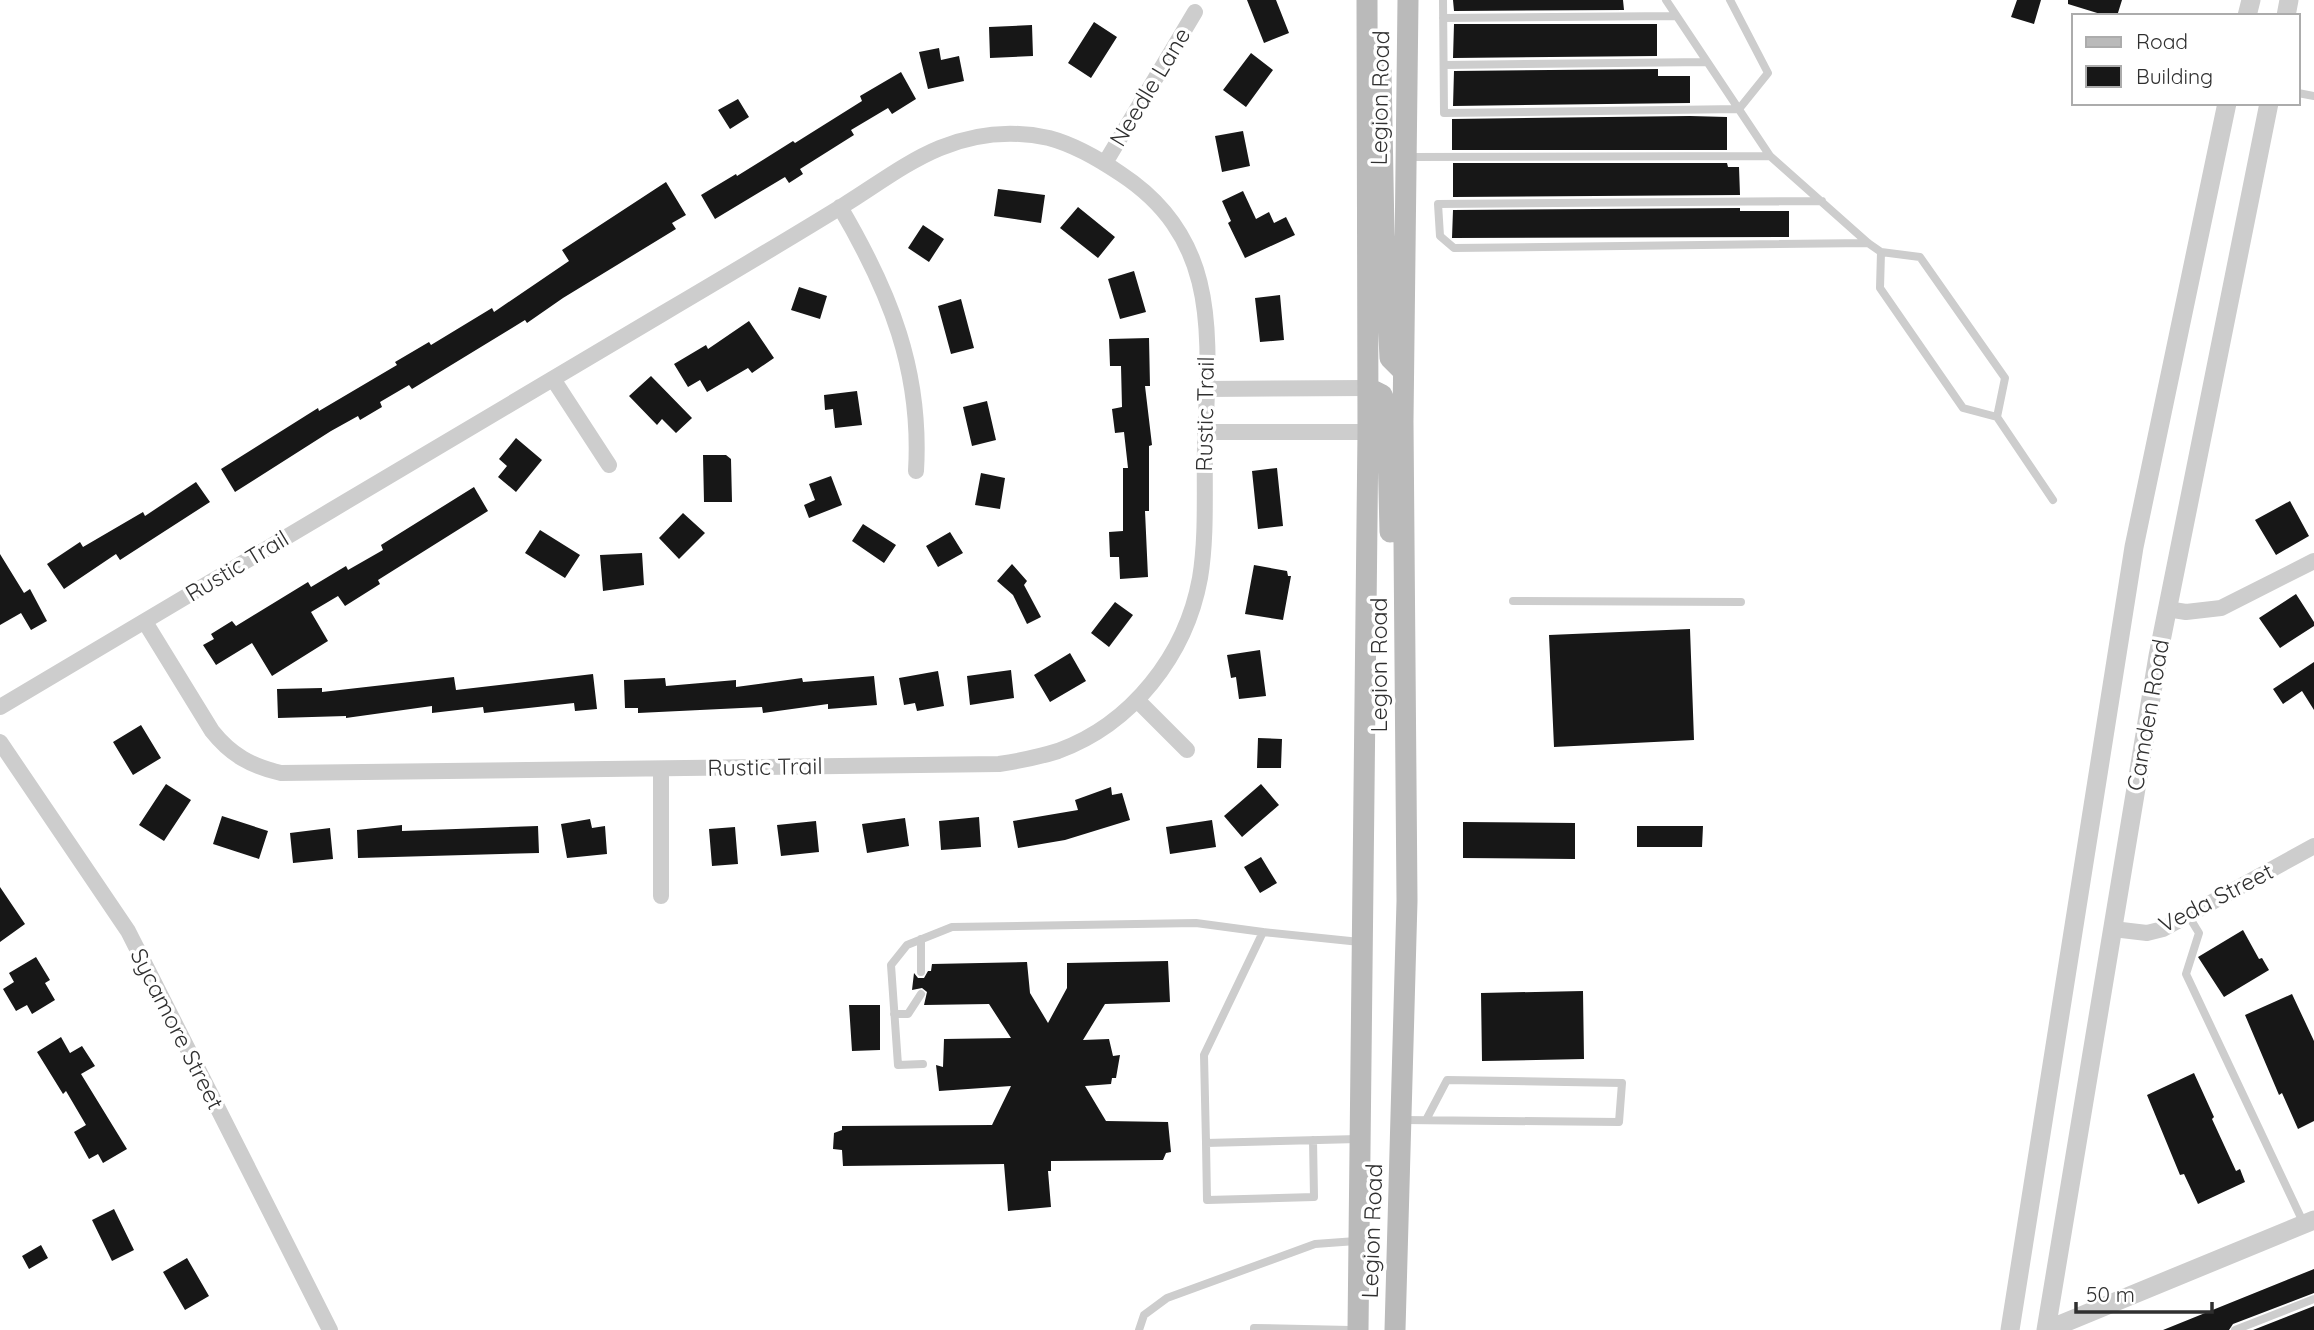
<svg xmlns="http://www.w3.org/2000/svg" width="2314" height="1330" font-family="Quicksand,sans-serif">
<rect width="100%" height="100%" fill="#fff"/>
<path fill="#171717" d="M1247,0H1276L1289,33L1264,43Z
M1453,0H1623L1624,10L1454,11Z
M2017,0H2041L2034,24L2011,17Z
M2068,0H2122L2117,16H2107L2068,4Z
M1094,22L1117,37L1091,78L1068,63Z
M1454,24H1657V56L1453,58Z
M1032,25L1033,56L990,58L989,27Z
M939,48L941,60L959,56L964,81L928,89L919,52Z
M1251,53L1273,70L1246,107L1223,90Z
M1658,69V76H1690V103L1453,106L1454,71Z
M901,72L916,99L892,114L888,108L851,130L854,135L800,169L803,174L789,183L785,177L715,219L701,195L736,174L737,176L793,141L795,143L862,101L860,96Z
M738,99L749,117L730,129L718,110Z
M1690,116L1727,117V150H1452V119Z
M1243,131L1250,166L1222,172L1215,136Z
M1453,163H1727L1728,167H1739L1740,195L1453,197Z
M666,182L686,215L672,223L676,229L563,298L527,323L525,320L412,389L409,385L380,402L382,407L360,420L358,416L331,431L235,492L221,469L318,408L319,411L397,365L395,362L429,342L431,345L492,308L494,312L569,261L562,250Z
M998,189L1045,195L1041,223L994,216Z
M1243,191L1256,219L1269,212L1274,223L1286,217L1295,235L1245,258L1228,223L1231,221L1222,201Z
M1078,207L1115,237L1098,258L1060,228Z
M1740,208V211H1789V237L1452,238L1453,210Z
M923,225L944,239L929,262L908,248Z
M1134,271L1146,312L1120,319L1108,279Z
M799,287L827,296L820,319L791,310Z
M1280,295L1284,340L1260,342L1255,298Z
M961,299L974,348L951,354L938,306Z
M749,321L774,358L752,373L748,368L707,392L700,380L688,387L674,364L706,345L708,349Z
M1149,338L1150,386H1145L1152,445L1149,446V511H1145L1148,577L1120,579L1119,557H1110L1109,532L1123,531V468H1128L1124,432L1115,433L1112,409L1122,407L1121,366H1110L1109,339Z
M651,376L692,418L676,433L662,419L657,425L629,396Z
M857,391L862,425L835,428L833,409L825,410L824,395Z
M987,401L996,440L972,446L963,407Z
M516,438L542,460L516,492L498,477L507,466L499,459Z
M703,455H726L731,459L732,502H704Z
M1277,468L1283,526L1258,529L1252,471Z
M981,473L1005,478L1000,509L975,505Z
M831,476L842,505L809,518L804,505L815,500L809,484Z
M196,482L210,502L120,560L116,554L64,589L47,564L80,542L83,547L143,512L145,516Z
M474,487L488,511L378,580L380,584L345,606L338,596L311,612L328,641L272,676L252,643L216,665L203,645L214,639L211,634L232,621L236,626L308,582L311,587L346,566L348,570L383,550L381,545Z
M2290,501L2309,536L2276,555L2255,520Z
M683,513L705,533L679,559L659,538Z
M863,524L896,545L884,563L852,541Z
M540,530L580,555L565,578L525,553Z
M950,532L963,553L938,567L926,546Z
M642,553L644,585L603,591L600,555Z
M0,554L24,593L30,589L47,621L31,630L21,613L0,625Z
M1012,564L1027,581L1024,585L1041,617L1027,624L1013,595L997,581Z
M1254,565L1287,571L1288,576H1291L1283,620L1245,614Z
M2296,594L2314,622V626L2280,648L2259,618Z
M1115,602L1133,615L1109,647L1091,633Z
M1690,629L1694,740L1554,747L1549,635Z
M1260,650L1266,696L1239,699L1236,677L1231,678L1227,655Z
M1070,653L1086,681L1050,702L1034,675Z
M2314,662V710L2302,691L2283,704L2273,689Z
M1011,670L1014,698L970,705L967,676Z
M938,671L944,706L917,711L915,703L904,705L899,678Z
M593,674L597,709L575,711L574,703L484,713L483,707L432,713V706L346,718V716L278,718L277,689L322,688V692L454,677L456,690Z
M874,676L877,705L828,709V704L763,713L762,707L638,713V708H625L624,680L665,678L666,686L736,680V687L802,678L803,682Z
M141,725L161,758L133,775L113,742Z
M1258,738L1282,739L1281,768H1257Z
M166,784L191,800L164,841L139,825Z
M1261,784L1279,805L1242,837L1224,816Z
M1111,787L1112,795L1122,793L1130,820L1065,840L1018,848L1013,821L1078,810L1075,800Z
M222,816L268,831L259,859L213,844Z
M979,817L981,847L941,850L939,821Z
M905,818L909,846L867,853L862,824Z
M590,819L592,828L605,826L607,854L567,858L561,824Z
M1212,820L1216,847L1170,854L1166,827Z
M816,821L819,852L781,856L777,825Z
M1463,822L1575,823V859L1463,858Z
M402,825V831L538,826L539,853L358,858L357,830Z
M1637,826H1703L1702,847H1637Z
M735,827L738,864L712,866L709,829Z
M330,828L333,859L293,863L290,833Z
M1261,857L1277,883L1260,893L1244,867Z
M0,887L25,924L0,942Z
M2243,930L2259,959L2262,958L2269,970L2224,997L2198,957Z
M36,957L50,980L45,983L55,1000L32,1014L27,1005L16,1011L3,989L14,982L9,973Z
M1168,961L1170,1002L1105,1004L1083,1040L1109,1039L1113,1056L1120,1055L1116,1078H1112L1111,1084L1085,1086L1106,1121L1168,1122L1171,1152L1166,1153L1163,1160L1051,1161V1171H1048L1051,1207L1008,1211L1004,1164L843,1166L842,1150L833,1149L834,1133L842,1130V1126L992,1125L1011,1086L939,1091L936,1065L943,1067L944,1039L1011,1038L989,1004L924,1005L927,992L922,988L912,990L914,973L918,978H924L928,971H931L932,964L1027,962L1030,993L1048,1023L1067,988V963Z
M1583,991L1584,1059L1482,1061L1481,993Z
M2292,994L2314,1041V1121L2298,1129L2282,1093L2279,1095L2245,1015Z
M849,1005H880V1050L852,1051Z
M61,1037L70,1053L82,1046L95,1066L81,1074L127,1149L103,1163L98,1154L89,1159L74,1132L86,1125L66,1091L63,1094L37,1052Z
M2194,1073L2214,1117L2212,1119L2236,1171L2240,1169L2245,1182L2198,1204L2184,1174L2180,1175L2147,1095Z
M114,1209L134,1250L112,1261L92,1220Z
M41,1245L48,1258L29,1269L22,1256Z
M187,1258L209,1296L185,1310L163,1272Z
M2314,1269V1293L2233,1324L2229,1330H2163Z
M2314,1306V1330H2253Z"/>
<g fill="none" stroke-linecap="round" stroke-linejoin="round">
<path stroke="#cdcdcd" stroke-width="8" d="M1443,0L1444,113L1739,109
M1730,0L1768,73L1739,109
M1443,18L1676,16
M1444,65L1707,62
M2298,93L2314,96
M1770,156L1868,243L1881,252L1920,257L2005,378L1997,417L1963,408L1880,288L1881,252
M1409,157L1770,156L1666,0
M1822,201L1438,204L1440,236L1454,248L1868,243
M1997,417L2053,500
M1513,601L1741,602
M2188,915L2199,933L2186,974L2304,1224
M921,939V972
M894,1014H908L921,994
M923,1064L898,1065L891,965L907,945L952,927L1196,923L1263,932
M1403,1120L1619,1122L1622,1083L1447,1080L1426,1120
M1313,1140L1314,1197L1207,1200L1206,1143L1358,1139
M1206,1143L1204,1055L1263,932L1360,942
M1139,1330L1144,1315L1167,1298L1315,1244L1356,1241
M1254,1330V1328L1350,1330
M2235,1330L2314,1299"/>
<path stroke="#cdcdcd" stroke-width="16" d="M1105,163L1195,12
M840,207C890,292 922,371 916,471
M553,379L609,465
M1206,389L1368,388
M1205,432H1368
M2167,609L2186,612L2221,608L2314,561
M1137,700L1187,750
M0,707C221,576 441,445 662,314C723,278 784,242 844,205C875,186 906,162 940,148C974,134 1012,130 1049,138C1075,145 1099,159 1121,174C1223,241 1208,339 1205,447C1204,490 1207,536 1200,578C1186,655 1132,724 1058,751C1039,757 1019,761 999,764L281,773C251,766 231,755 212,731L145,622
M0,742L128,931L330,1330
M661,769V896
M2113,929L2147,933L2163,929L2314,846"/>
<path stroke="#cdcdcd" stroke-width="19" d="M2247,16L2251,0
M2286,16L2289,0
M2010,1330L2134,547L2227,103
M2046,1330L2158,656L2269,103
M2047,1330L2314,1220"/>
<path stroke="#bababa" stroke-width="21" d="M1381,71L1384,233L1390,358L1401,369
M1368,388L1382,395L1387,408L1390,532
M1358,1330L1368,432L1367,0
M1395,1330L1407,901L1403,421L1408,0"/>
</g>
<g text-anchor="middle" stroke-width="7" stroke-linejoin="round" paint-order="stroke">
<g font-size="23" fill="#303030" stroke="#fff">
<text transform="translate(1150 87) rotate(-59)" y="8">Needle Lane</text>
<text transform="translate(1380 98) rotate(-89)" y="8">Legion Road</text>
<text transform="translate(1205 414) rotate(-89)" y="8">Rustic Trail</text>
<text transform="translate(237 566) rotate(-31)" y="8">Rustic Trail</text>
<text transform="translate(1379 665) rotate(-90)" y="8">Legion Road</text>
<text transform="translate(2148 715) rotate(-80)" y="8">Camden Road</text>
<text transform="translate(765 767) rotate(-1)" y="8">Rustic Trail</text>
<text transform="translate(2216 898) rotate(-27)" y="8">Veda Street</text>
<text transform="translate(177 1029) rotate(63)" y="8">Sycamore Street</text>
<text transform="translate(1372 1231) rotate(-88)" y="8">Legion Road</text>
</g>
</g>
<rect x="2072" y="14" width="228" height="91" fill="#ffffff" stroke="#acacac" stroke-width="2"/>
<rect x="2086" y="37" width="35" height="10" fill="#bababa" stroke="#acacac" stroke-width="2"/>
<text x="2136" y="49" font-size="21" fill="#303030">Road</text>
<rect x="2086" y="66" width="35" height="21" fill="#171717" stroke="#acacac" stroke-width="2"/>
<text x="2136" y="84" font-size="21" fill="#303030">Building</text>
<path d="M2076 1302v10h136v-10" fill="none" stroke="#303030" stroke-width="3.5"/>
<text x="2086" y="1302" font-size="21" fill="#303030" stroke="#ffffff" stroke-width="5" paint-order="stroke">50 m</text>
</svg>
